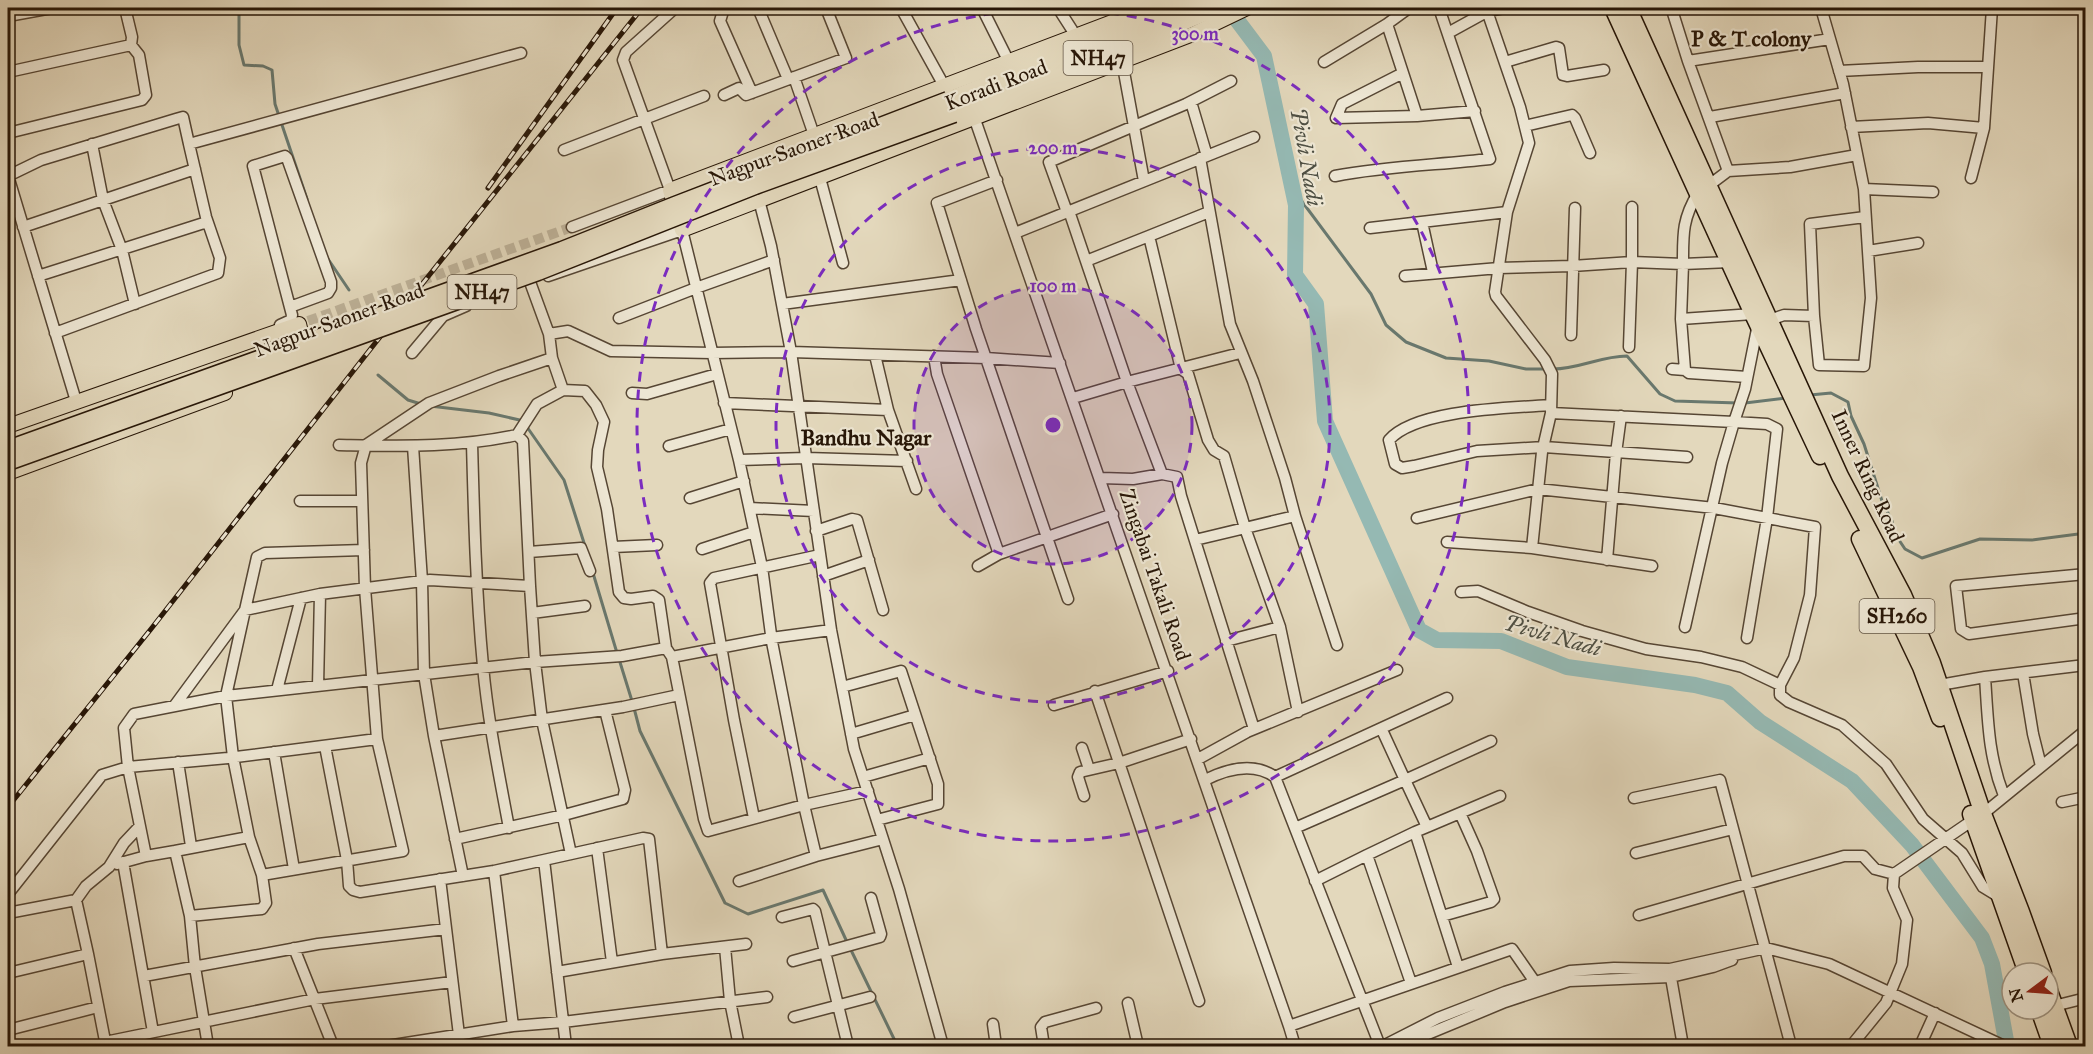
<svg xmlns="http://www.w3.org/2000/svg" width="2093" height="1054" font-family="'IM FELL Great Primer',serif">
<rect width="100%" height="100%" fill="#e3d8bc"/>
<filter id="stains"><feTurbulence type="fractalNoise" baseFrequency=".00333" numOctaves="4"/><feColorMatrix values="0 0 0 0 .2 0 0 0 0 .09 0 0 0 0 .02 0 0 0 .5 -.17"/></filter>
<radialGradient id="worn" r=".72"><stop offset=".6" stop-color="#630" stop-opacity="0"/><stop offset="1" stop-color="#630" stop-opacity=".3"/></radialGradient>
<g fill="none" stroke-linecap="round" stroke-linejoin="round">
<path stroke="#69786e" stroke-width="3" d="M239,8V45L244,65L263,66L272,70L275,104L279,116
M281,122L307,199
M1292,188L1371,294L1386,325L1406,342L1446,358L1489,361L1526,369H1546
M326,256L349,290
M1553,369C1579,369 1601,356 1627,356L1660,394L1675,401L1738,403
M378,375L408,400L421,404
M1810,395L1831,393L1848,402L1851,416L1864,444L1882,501L1892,521L1893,531L1905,549L1922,558L1980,539L2032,540L2086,533
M1745,403L1786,398
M430,406L489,413L524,421
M527,427L564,480L585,546
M593,573L617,653
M619,659L632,701
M634,708L640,731L725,903L748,914L823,890L847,942
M850,948L897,1045"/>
<path stroke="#95b9b3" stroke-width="16" d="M1228,8L1264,56L1296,205L1295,275L1316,304L1325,421L1419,630L1437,640L1501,641L1567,667L1695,685L1727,693L1760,722L1852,781L1912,845L1982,938L1992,964L2007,1046"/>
<path stroke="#bdb198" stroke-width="10" stroke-dasharray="10 5" stroke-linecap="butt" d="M308,321L572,227"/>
<g stroke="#564634" stroke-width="13">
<path id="minor" d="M724,8L720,21L752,93
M758,8L788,79
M901,8L947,91
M982,8L1009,62
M1058,8L1076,36
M1110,8L1119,19
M1409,8L1387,24L1403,73L1342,104L1336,118L1417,116L1475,111
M1486,8L1520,107L1529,143L1507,212L1495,292L1496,296L1545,360L1552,374L1551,413L1542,452L1532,548L1652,566
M1673,8L1672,10L1688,61
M8,16L52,8
M1448,33L1488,11L1504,8
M1117,62L1124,72L1144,181
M1324,62L1387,24
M1505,62L1556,47L1559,48L1563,75L1567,76L1604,70
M1839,71L1918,67H1988
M8,72L131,45L132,37L125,8
M1403,73L1417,116
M794,77L814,135
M724,95L739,88L746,95L846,58L826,8
M1191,102L1207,156
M972,111L1289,1026L1295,1046
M1710,117L1845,93
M1525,126L1572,115L1575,118L1590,153
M1851,127L1928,123L1984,128
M8,133L142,100L146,95L139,55L131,45
M92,144L103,200L122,250L135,304
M564,150L704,96
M1728,171L1790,167L1857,155
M1335,176C1386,166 1438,165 1490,159L1439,8
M820,178L843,263
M1971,178L1984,128L1992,8
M997,180L937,203L976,329L1068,599
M1708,186L1728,171L1688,61L1830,39L1821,8
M1864,189L1933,192
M759,200L771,246L791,352L831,630L854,749L899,889L943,1046
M1069,211L1127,382L1162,474L1177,477L1181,496L1254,729
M1067,212L1049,162L1186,104L1231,81
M1209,212L1149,236L1181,369L1188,374L1208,440L1214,450L1224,456L1245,528L1280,627L1298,712
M1422,222L1433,272
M23,227L195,169
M572,227L670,190L623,60L626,52L675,8
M1370,228L1507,212
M1015,233L1254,137
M1868,251L1918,243
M1086,261L1149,236
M38,276L207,222
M548,276L682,230L739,460L806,458L907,461
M1405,276L1499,268L1572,266L1632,262L1683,264C1683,235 1682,219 1698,193
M782,304L961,280
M1814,316L1810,224L1865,217
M619,318L696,288L774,260
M1681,319L1753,314
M1770,320L1784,315L1814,316L1819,365L1864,366L1871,298L1864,189L1843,84L1830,39
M280,325L291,320L292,315L253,166L285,156L287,158L331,282V288L328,293L290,307
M55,333L218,273L220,258L206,217L189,144
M549,334L568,331L611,351L712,353L791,352L986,358L1060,363
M1571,335L1575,208
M1629,347L1632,262V207
M412,353L443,316L466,306
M875,355L888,410L916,489
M934,356L937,374L999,554
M1672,369L1685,370L1689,373L1747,377
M1685,370L1681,319L1683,264L1730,262
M563,390L585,391L596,405L604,422L598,450L597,467L607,509L619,592L624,598L631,599L653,596L659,600L666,648L672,657L704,819L708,831L804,805L816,856
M632,393L647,394L717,374
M1073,398L1127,382L1240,353
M76,401L8,176L41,160L176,119L183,117L189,144L521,53
M724,403L888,410
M1551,405C1511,408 1416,409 1389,440L1395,464L1402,468L1414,466L1477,451L1544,447L1687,457
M1551,413L1734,422L1722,463L1685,627
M517,435L523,441L530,586
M472,443C474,518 476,592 483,666C488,721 499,774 509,828
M339,445C399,446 458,448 517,435L537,404L563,390L552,358L549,334L530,282
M413,446L422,581L424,674L434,736L463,876
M669,446L731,429
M739,460L762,567L772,642L804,805L868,791
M1101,478L1133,479L1162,474
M690,498L744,481
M300,501H362
M750,508L814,511
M1295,516L1337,645
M1417,518L1538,489L1714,508L1815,527L1810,595L1794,658L1780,685V695L1789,702L1842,725L1886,764L1923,819L1962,853L1983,887L2001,898
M816,531L852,519L857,520L883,610
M1195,540L1295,516L1285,478L1253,381L1230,324L1200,158
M1447,542L1532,548
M613,547L657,545
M702,549L754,532
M529,552L581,548L590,571
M1607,560L1616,453L1621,416
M978,566L999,554L1113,514
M2086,574L1956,586L1961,629L1969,634L2086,618
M823,576L869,560
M1461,592L1478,591L1528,612L1582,631L1646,649L1701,657L1742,667L1780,685
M532,613L585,606
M1747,638L1767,518L1777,429L1767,424L1734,422L1745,389L1758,324
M1226,641L1280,627
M672,657L771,638L831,630
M2023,673L2033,734L2041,766
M1985,677C1988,720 1988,755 2004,796
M318,686L320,594
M1934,686L1985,677L2085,665
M842,687L901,671L938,784V804L877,820
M277,690L301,598
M1095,691L1199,1001
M175,705L245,610L257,557L265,553L364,550
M1054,705L1168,671
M1382,730L1405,780L1491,741
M851,734L915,715
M434,736L623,707L679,695
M325,746L347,860L349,886L353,890L360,892L494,871L544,860
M1082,748L1089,769
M274,752L294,869
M1198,759L1247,732L1397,670
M178,762L191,846
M863,777L930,758
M1275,777L1447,698
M1205,780C1227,769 1254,762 1275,777L1380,1046
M1084,796L1078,777L1080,772L1119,763L1191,739
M1634,798L1720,780L1791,1046
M2062,802L2086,797
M1460,813L1500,796
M1983,814L2086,730
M754,818L734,720L710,583L714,578L820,555
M1427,827L1460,813L1477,851L1494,899L1491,902L1442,916
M1295,828L1405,780L1427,827L1415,832
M249,837L233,757L226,696L245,610L320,594L430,580L530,586L535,662L542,720L571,854L544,860L566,1046
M455,839L564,815L623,799L625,790L605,710
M597,848L612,962
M175,851L146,856L128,767L124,728L134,714L226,696L535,662L622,656L666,648
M1636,853L1733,829
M571,854L643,838L649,839L662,954
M1367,855L1415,832L1458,967
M123,862L153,1032
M117,864L146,856
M494,871L513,1026
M262,875L403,851L377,739L365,588L361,463L366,445L429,403L499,376L552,358
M440,879L459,1035
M739,881L816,856L883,839
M1315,881L1367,855L1411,983
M8,894L102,775L128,767L228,758L377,739
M76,900L86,886L109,867L124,843L140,826
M8,913L76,900L88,954
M1639,915L1844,856H1863L1875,869L1894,874L1973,820
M190,916L262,909L266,903L262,875L249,837L175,851L190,916L195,967L208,1046
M782,917L813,909L815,911L848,1046
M725,947L730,1001L739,1046
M294,948L333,1046
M793,961L880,937L881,934L871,898
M557,972L662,954L746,944
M1670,972L1683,1046
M8,973L88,954L106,1046
M144,976L318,944L446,929
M1128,1003L1138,1046
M2054,1006L2086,998
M794,1017L870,997
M993,1024L996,1046
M1289,1026L1512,949L1535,982
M8,1030L98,1007
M105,1042L315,999L452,982
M387,1046L513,1026L563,1022L767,997
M891,1046H893
M1044,1046L1041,1027L1045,1022L1096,1008
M1383,1046L1438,1018L1505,992L1570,971L1614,968L1670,969L1766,948L1829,964L2004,1046
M1399,1046L1505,1002L1569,981L1671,977L1713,967L1732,960
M1851,1046L1886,1003L1902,964L1907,920L1893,888L1894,874
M1920,1046L1935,1013
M2071,1046L2086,1043"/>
</g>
<g stroke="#271607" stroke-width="16">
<path id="major" d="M1149,8L670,190L682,230L1193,34L1247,8
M8,426L299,324L306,353
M8,473L225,393"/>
</g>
<g stroke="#271607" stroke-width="19">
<path id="highway" d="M1613,8L1753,314L1820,456
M1628,8L1840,476L1903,595L1932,663L1983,814L2021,912L2043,973
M948,100L1182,8
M954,114L1111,53L1216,8
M1860,539L1921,667L1940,718
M1971,814L2027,973
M2048,988L2069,1046
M2039,1009L2052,1046"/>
</g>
<use href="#minor" stroke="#ede6d3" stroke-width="10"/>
<use href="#major" stroke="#e3d8bc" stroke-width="14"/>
<use href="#highway" stroke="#e3d8bc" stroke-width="16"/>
<g stroke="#271607" stroke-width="5">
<path id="rail" d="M488,188L617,8
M8,807L151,629L376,342L642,8"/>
</g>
<use href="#rail" stroke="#ede6d3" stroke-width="3" stroke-dasharray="9" stroke-linecap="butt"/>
<g stroke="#271607" stroke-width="19" stroke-linecap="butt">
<path id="highway-bridge" d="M8,449L562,250L675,205L948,100
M8,462L538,272L755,186L954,114"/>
</g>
<use href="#highway-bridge" stroke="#e3d8bc" stroke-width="16"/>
</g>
<circle cx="1053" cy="425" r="139" fill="#7b2cbf" fill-opacity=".12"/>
<g fill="none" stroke="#7b2cbf" stroke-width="3" stroke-dasharray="10 8">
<circle cx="1053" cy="425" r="139"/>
<circle cx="1053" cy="425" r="277"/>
<circle cx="1053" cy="425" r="416"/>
</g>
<g text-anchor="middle" stroke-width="4.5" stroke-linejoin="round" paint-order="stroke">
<g fill="#ede6d3" stroke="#625444" stroke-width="1.5">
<rect x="1063.5" y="41" width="69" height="34" rx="4.5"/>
<rect x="447.5" y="275" width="69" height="34" rx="4.5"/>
<rect x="1859.5" y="599" width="75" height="34" rx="4.5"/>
</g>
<g font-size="20" font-weight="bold" fill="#271607">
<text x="1098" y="65">NH47</text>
<text x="482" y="299">NH47</text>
<text x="1897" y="623">SH260</text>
</g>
<g font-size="21" fill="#271607" stroke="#ede6d3">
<text transform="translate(996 85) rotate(-21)" y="7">Koradi Road</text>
<text transform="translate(794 149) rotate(-20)" y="7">Nagpur Saoner Road</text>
<text transform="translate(339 320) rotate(-20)" y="7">Nagpur Saoner Road</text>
<text transform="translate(1868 476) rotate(65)" y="7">Inner Ring Road</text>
<text transform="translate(1155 575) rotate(71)" y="7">Zingabai Takali Road</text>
</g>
<g font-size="22" font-weight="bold" fill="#271607" stroke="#ede6d3">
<text x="1751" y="46">P &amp; T colony</text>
<text x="866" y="445">Bandhu Nagar</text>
</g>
<g font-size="22" font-style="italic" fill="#4e4f43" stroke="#ede6d3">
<text transform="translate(1307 157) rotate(80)" y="8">Pivli Nadi</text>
<text transform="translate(1553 635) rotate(16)" y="8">Pivli Nadi</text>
</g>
</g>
<circle cx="1053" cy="425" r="9" fill="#7b2cbf" stroke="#ede6d3" stroke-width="3"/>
<g font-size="18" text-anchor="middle" font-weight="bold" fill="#7b2cbf" stroke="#ede6d3" stroke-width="4.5" stroke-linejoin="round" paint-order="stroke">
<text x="1195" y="40">300 m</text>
<text x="1053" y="154">200 m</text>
<text x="1053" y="292">100 m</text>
</g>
<rect width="2093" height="1054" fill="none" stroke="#e3d8bc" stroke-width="30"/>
<rect x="9" y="9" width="2075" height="1036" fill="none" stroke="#271607" stroke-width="3"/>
<rect x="15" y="15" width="2063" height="1024" fill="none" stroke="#271607" stroke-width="1.5"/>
<g transform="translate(2030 991) rotate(254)"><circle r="28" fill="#ede6d3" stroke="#9e9381" stroke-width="1.5"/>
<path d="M0-4.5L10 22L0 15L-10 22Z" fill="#8f2418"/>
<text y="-9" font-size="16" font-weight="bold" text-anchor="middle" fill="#271607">N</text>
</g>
<rect width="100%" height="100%" filter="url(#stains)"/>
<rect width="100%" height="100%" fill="url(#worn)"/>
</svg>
